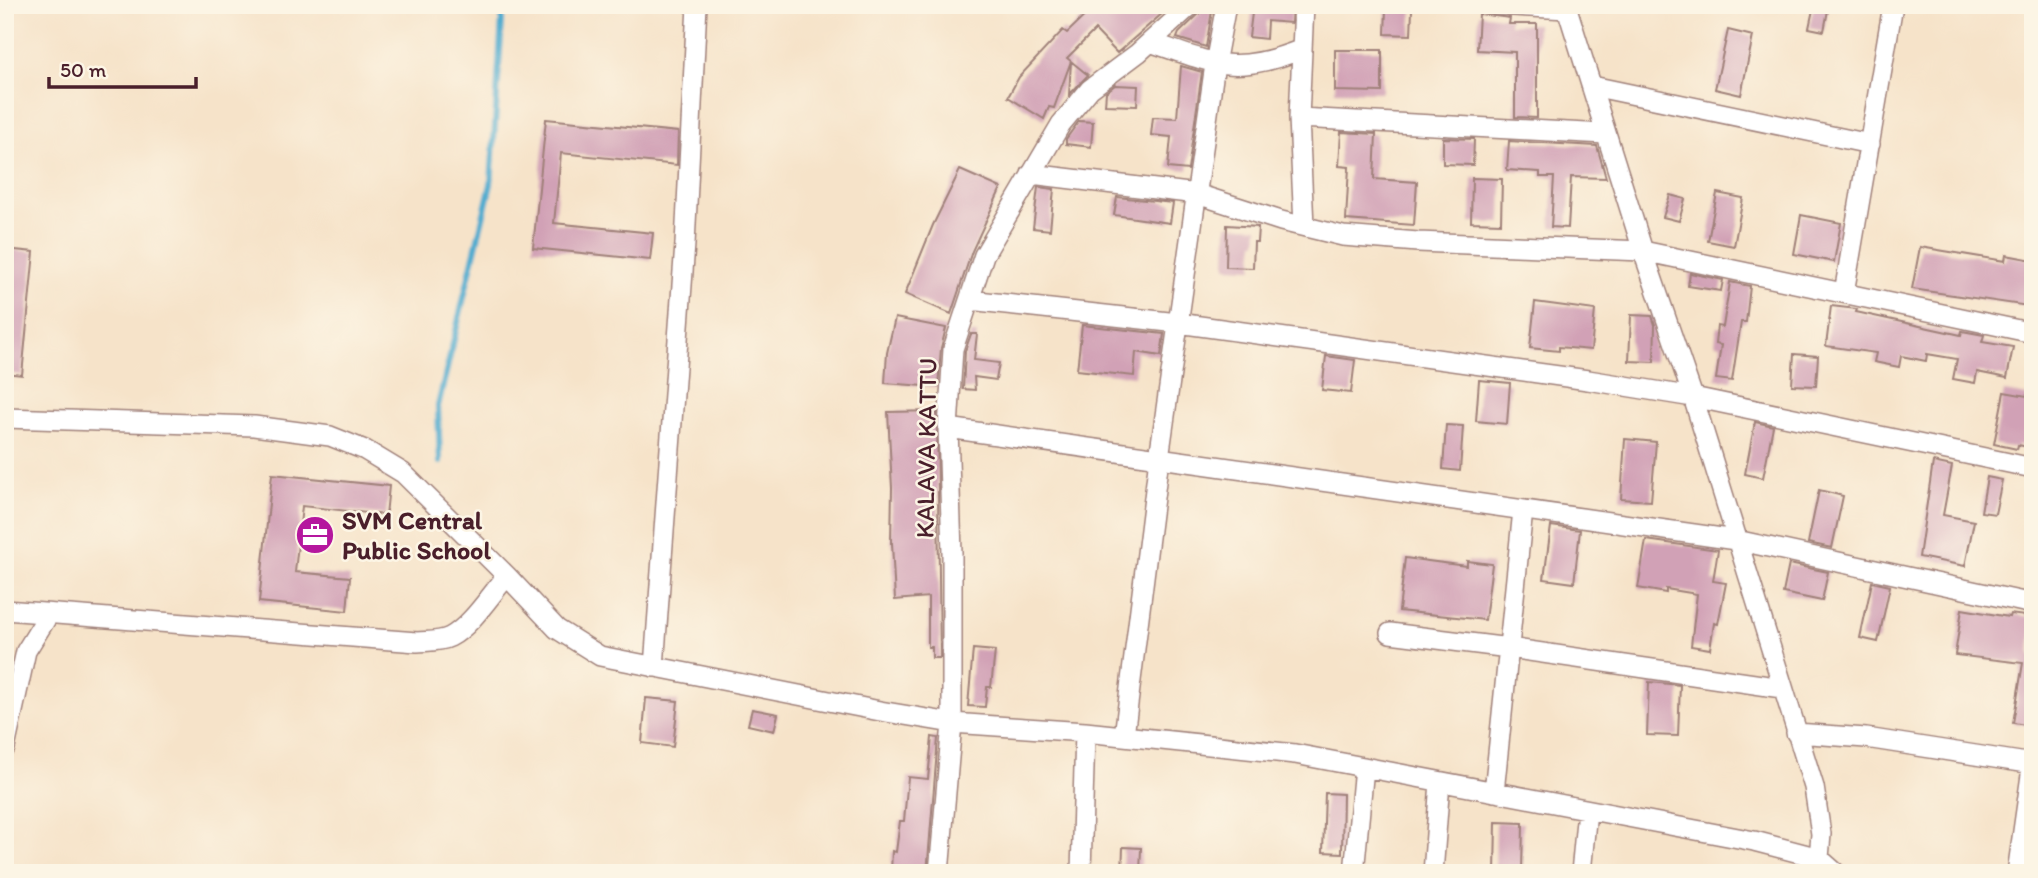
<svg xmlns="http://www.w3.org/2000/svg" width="2038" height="878" font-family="Itim,sans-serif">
<rect width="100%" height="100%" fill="#fcf5e5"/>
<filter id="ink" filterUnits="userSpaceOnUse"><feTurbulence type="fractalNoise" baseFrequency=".0143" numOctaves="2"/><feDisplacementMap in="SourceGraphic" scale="14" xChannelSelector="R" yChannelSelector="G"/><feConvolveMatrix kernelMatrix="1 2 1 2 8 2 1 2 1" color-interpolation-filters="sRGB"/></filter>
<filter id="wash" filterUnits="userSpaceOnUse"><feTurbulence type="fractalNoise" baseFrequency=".00686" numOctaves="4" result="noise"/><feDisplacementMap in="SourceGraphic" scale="28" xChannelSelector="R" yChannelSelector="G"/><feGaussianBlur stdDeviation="1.57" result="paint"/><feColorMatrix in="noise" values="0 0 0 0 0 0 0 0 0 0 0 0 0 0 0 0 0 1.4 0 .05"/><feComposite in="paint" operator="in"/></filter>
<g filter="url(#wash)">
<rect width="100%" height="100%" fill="#f6e3c9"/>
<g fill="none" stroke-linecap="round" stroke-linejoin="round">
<path stroke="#51accf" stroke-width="6" d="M440,462L438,406L491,184L503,5"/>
</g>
<g id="blocks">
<path fill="#d1a1b6" d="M1096,5H1172L1117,53L1095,30L1067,58L1088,75L1069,95L1071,61L1054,108L1049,107L1044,119L1008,97L1019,77L1063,30L1067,33Z
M1203,5H1213L1206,47L1177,38L1179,33L1199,14Z
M1253,5H1292L1291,23L1267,21L1266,39L1249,37Z
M1814,5H1829L1824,31L1809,28Z
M1386,9L1412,10L1411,35L1385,34Z
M1479,14L1510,18L1509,24H1537V118L1515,117V52L1477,50Z
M1728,30L1753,36L1741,95L1715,89Z
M1335,50H1382V92L1335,91Z
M1181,66L1202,72L1188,170L1168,168L1171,137L1151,135L1153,117L1177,118Z
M1115,85L1138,86L1137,106L1105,105L1106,92Z
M546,119L678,132L677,165L561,153L554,223L653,233L650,260L533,248Z
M1079,121L1093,122L1091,147L1066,144V139Z
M1341,132L1376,134L1374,179L1417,182L1414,225L1346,220L1349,167L1339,166Z
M1443,138L1474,139L1473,165L1443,164Z
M1509,141L1597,146L1606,178L1571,177L1568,228L1551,227L1554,177H1540V172L1507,170Z
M960,170L1001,188L972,251L951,314L905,294L933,225Z
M1472,178L1502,179L1501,223L1471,222Z
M1038,187L1054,189L1050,230L1033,228Z
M1717,193L1743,198L1734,246L1708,241Z
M1670,195L1685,199L1679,221L1663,217Z
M1117,197L1173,203L1170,223L1114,215Z
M1801,215L1841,223L1834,262L1794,254Z
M1227,225L1258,227L1257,242H1254L1253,268L1226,267Z
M1920,247L2005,261L2006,255L2033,260V284L2028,306L1912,289Z
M5,249L34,252L22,375L5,373Z
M1690,273L1723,280L1721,291L1688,286Z
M1730,282L1750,286L1746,322H1741L1732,381L1716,379L1721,345L1715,344L1717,326L1723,327Z
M1535,302L1595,310L1591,350L1559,347V351L1530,348Z
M1831,306L1857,309L1856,312L1961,335L1962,331L1984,335L1982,342L2013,347L2007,378L1977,372L1975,383L1953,379L1957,359L1927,354L1926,361L1901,356L1899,367L1874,362L1876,353L1826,346Z
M1631,315L1652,316L1655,325L1654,362L1629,361Z
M895,318L946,328L941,348L938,387L885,383L887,353Z
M1082,325L1164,334L1161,356L1136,352L1134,376L1077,370Z
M971,334H977L974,360L999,363L996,380L974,377L975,390L963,389L965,351Z
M1794,354L1818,356L1816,386L1792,385Z
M1326,356L1355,360L1351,393L1322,390Z
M1479,380L1510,383L1507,424L1476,421Z
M2004,392L2033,397V448L2018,445L2017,449L1994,444Z
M937,411L940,658H932V647H928V597L895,600L892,543H891L892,488L888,412Z
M1755,422L1773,426L1763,478L1745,474Z
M1446,425L1463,426L1460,471L1443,469Z
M1625,439L1656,442L1651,501L1621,499Z
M1933,462L1952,466L1943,515L1974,521L1965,566L1919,557Z
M272,474L389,486L386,515L302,506L295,572L350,577L347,611L259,602Z
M1987,477L2002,480L1995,514L1981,512Z
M1819,490L1843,496L1832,548L1808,543Z
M1551,526L1580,530L1574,583L1544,579Z
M1646,540L1718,550L1713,581L1726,583L1718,624L1714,623L1710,649L1691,646L1697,594L1666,589V593L1638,588Z
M1405,558L1467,566V561L1492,564L1485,620L1399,611Z
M1789,564L1828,572L1822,601L1783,593Z
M1872,582L1890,586L1878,642L1860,638Z
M1962,609L2009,617L2010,614L2033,617L2030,656H2033V726L2013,723L2023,663L1955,655Z
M973,649L995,651L991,687H987L985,707L968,706Z
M1649,682L1680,685L1678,736L1647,735Z
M646,698L678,701L673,747L642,743Z
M752,709L778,714L774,731L748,725Z
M932,737L938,738L927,873H891L892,851L896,852L900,821H904L908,777L928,779Z
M1325,793L1343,794L1342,853L1323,852Z
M1496,822L1523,823L1522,873H1495Z
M1123,847L1141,848L1140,873H1122Z"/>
</g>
</g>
<g filter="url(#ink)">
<use href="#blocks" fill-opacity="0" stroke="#a0817a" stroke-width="2"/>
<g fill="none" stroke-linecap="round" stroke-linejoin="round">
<g stroke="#a0817a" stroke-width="22">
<path id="street" d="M1496,5L1567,9
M1566,5L1643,251L1693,397L1814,787L1821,834L1819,858
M1150,42C1215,64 1235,76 1302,49
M1592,86L1870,144
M1299,118L1606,134
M1031,174L1197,194L1281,221L1343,236L1418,242L1643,251L2033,333
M1304,226L1299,118L1304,5
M1844,293L1893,5
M969,300L1178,323L1588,380L1693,397L2033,468
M5,418L254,426L330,436L365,450L403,473L507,576L557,629L600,656L880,711L952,723L1085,732L1295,754L1754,841L1819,858L1836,873
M948,428L1736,540L2033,604
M5,610L417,642C428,641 440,642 450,637C471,626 491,594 507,576
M1390,633L1509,648L1782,688
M654,667L685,244L697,5
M1796,733L1866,738L2033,764
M1124,736L1159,458L1215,64L1226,5
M5,748L26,651L49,614
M1494,792L1523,510
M939,873L952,723V553L948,428L953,349L984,255L1061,124L1090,89L1138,53L1191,5
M1081,873L1085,732
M1354,873L1364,767
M1433,873L1440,782
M1581,873L1587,810
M2017,873L2033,761"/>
</g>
<use href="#street" stroke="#fff" stroke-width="19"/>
</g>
</g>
<defs>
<g id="office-disc" transform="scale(2.0125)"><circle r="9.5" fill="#b5179e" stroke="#fcf5e5"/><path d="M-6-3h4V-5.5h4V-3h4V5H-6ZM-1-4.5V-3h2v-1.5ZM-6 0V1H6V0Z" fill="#fff"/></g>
</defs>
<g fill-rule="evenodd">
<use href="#office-disc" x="315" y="535"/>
</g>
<g text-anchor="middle" stroke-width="5" stroke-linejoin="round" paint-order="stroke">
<g font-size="26" fill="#4a1f2b" stroke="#fcf5e5">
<text transform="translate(926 448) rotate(-89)" y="9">KALAVA KATTU</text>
</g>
<g font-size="26" font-weight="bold" fill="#4a1f2b" stroke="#fcf5e5" text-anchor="start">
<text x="342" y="529">SVM Central<tspan x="342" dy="30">Public School</tspan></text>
</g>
</g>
<rect width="2038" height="878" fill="none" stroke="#fcf5e5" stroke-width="28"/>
<path d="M49 77v10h147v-10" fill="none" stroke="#4a1f2b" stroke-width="3.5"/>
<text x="60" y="77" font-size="21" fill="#4a1f2b" stroke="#fcf5e5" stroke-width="5" paint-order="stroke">50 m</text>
</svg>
